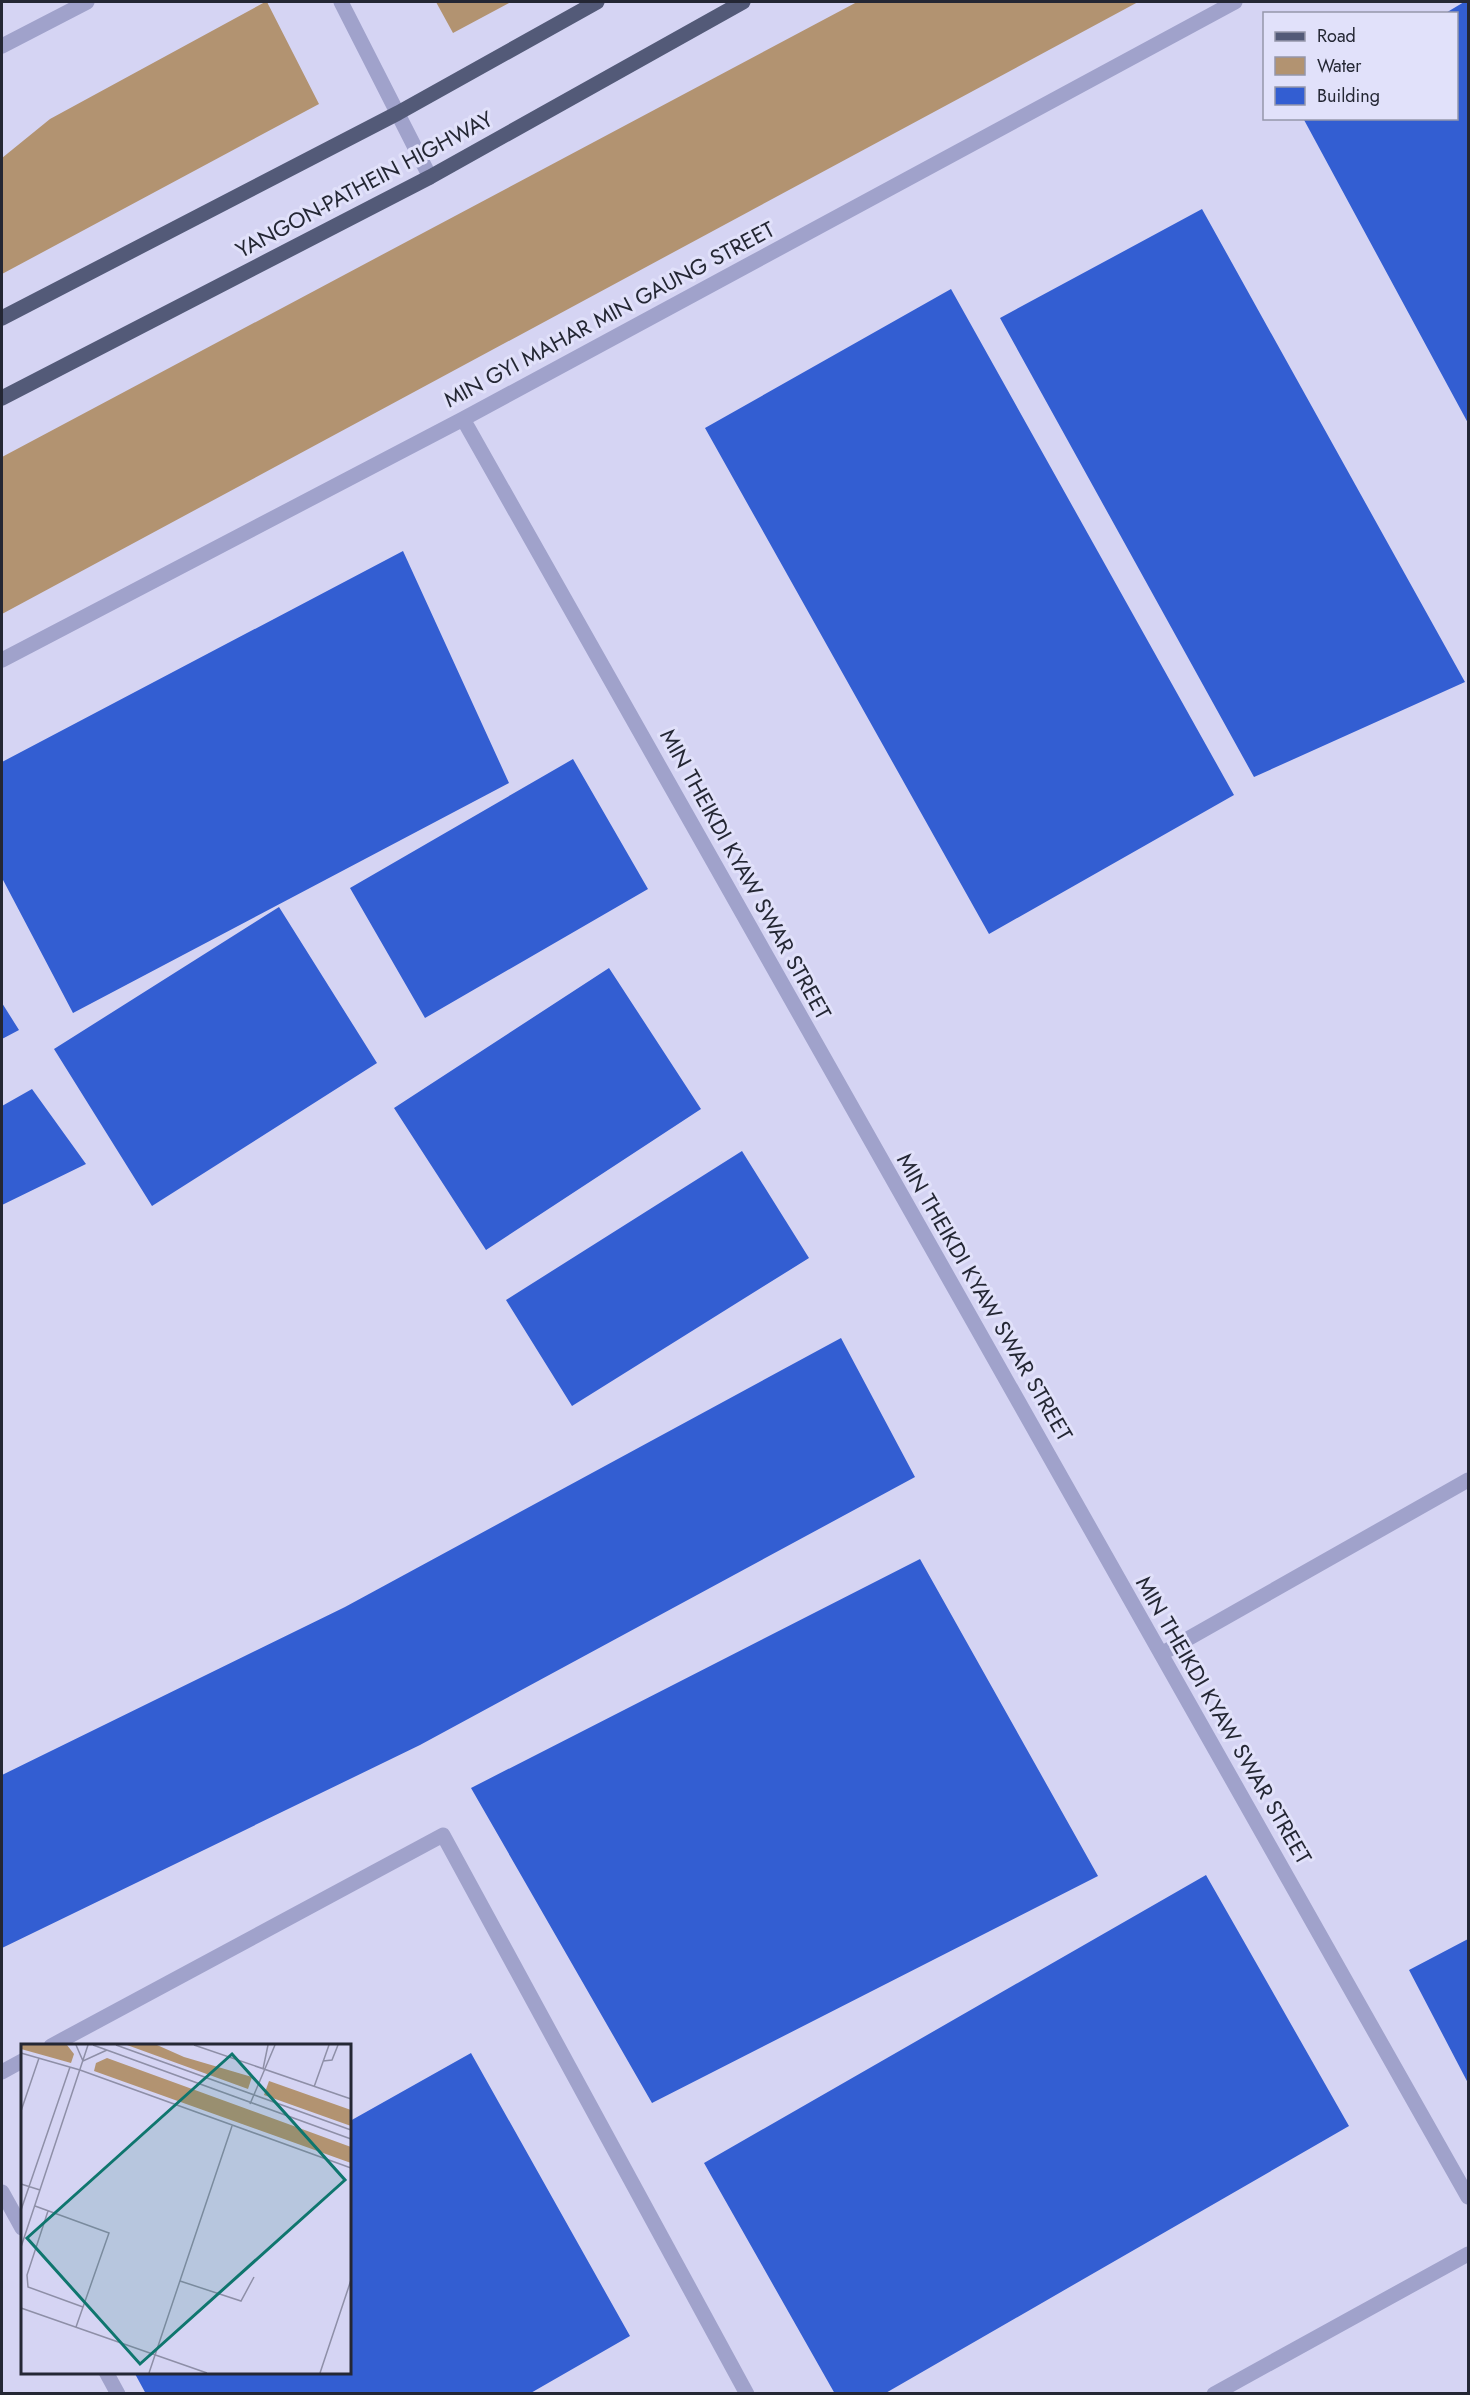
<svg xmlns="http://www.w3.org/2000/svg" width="1470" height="2395" font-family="Jost,sans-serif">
<rect width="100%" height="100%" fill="#d5d4f3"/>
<path fill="#b29371" d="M265,2H267L319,104L2,274V158L50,119Z
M436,2H511L453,33Z
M857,2H1138L2,614V457Z"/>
<path fill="#335ed2" d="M1464,2H1468V423L1303,118H1456V14H1444Z
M1202,209L1465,682L1254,777L1000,318Z
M951,289L1234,795L989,934L705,428Z
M403,551L509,783L73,1013L2,878V762Z
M573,759L648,889L425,1018L350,888Z
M279,907L377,1063L152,1206L54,1049Z
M609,968L701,1109L486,1250L394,1108Z
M2,1003L19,1030L2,1039Z
M32,1089L86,1164L2,1205V1106Z
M742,1151L809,1258L572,1406L506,1300Z
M841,1338L915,1477L420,1745L2,1948V1775L345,1607Z
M920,1559L1098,1876L652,2103L471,1788Z
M1206,1875L1349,2126L884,2394H835L704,2163Z
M1468,1939V2083L1409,1970Z
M471,2053L630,2336L529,2394H146L134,2372H350V2121Z"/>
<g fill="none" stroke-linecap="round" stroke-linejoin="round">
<path stroke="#a0a2cb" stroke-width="15" d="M341,2L430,177
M2,46L87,2
M463,419L1468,2197
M2,660L463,419L1235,2
M1161,1654L1468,1480
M51,2046L443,1835L747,2394
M2,2072L22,2061
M2,2192L22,2228
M106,2372L118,2394
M1214,2394L1468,2254"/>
<path stroke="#535a78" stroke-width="15" d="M2,318L398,113L597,2
M2,398L430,177L743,2"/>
</g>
<g text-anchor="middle" stroke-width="6" stroke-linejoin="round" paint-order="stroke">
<g font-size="22" fill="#242734" stroke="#e1e1fa">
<text transform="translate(364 184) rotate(-28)" y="8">YANGON-PATHEIN HIGHWAY</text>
<text transform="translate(609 314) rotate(-28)" y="8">MIN GYI MAHAR MIN GAUNG STREET</text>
<text transform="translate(746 874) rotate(61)" y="8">MIN THEIKDI KYAW SWAR STREET</text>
<text transform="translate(985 1297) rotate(60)" y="8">MIN THEIKDI KYAW SWAR STREET</text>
<text transform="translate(1224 1720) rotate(60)" y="8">MIN THEIKDI KYAW SWAR STREET</text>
</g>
</g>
<g transform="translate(21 2044)">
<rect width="330" height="330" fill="#d5d4f3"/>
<path d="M0,1H46L53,10L50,19L0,5ZM106,1H136L163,13L231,33L227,45ZM86,14L330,103V119L73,27L75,19ZM248,37L330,66V82L243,51Z" fill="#b29371"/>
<path fill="none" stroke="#8e8fa7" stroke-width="1.5" d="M55,1L62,17L86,6M72,1L330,95M95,1L330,86M173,1L330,55M0,9L59,26L330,124M302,17L311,16L317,1M242,25L247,1M293,43L308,1M229,60L254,1M0,67L18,14M0,140L19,146M14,162L88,189L55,283M0,166L49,23M27,167L6,231L7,243L62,263M0,203L67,1M159,237L220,257L233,233M0,264L186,329M128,329L211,82M299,329L330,236"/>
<path fill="#0f766e" fill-opacity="0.15" stroke="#0f766e" stroke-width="3" d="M211,10L324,136L119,320L6,194Z"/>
<rect width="330" height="330" fill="none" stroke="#242734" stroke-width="3"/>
</g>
<rect width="1470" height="2395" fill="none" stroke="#242734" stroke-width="6"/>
<rect x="1263" y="12" width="195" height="108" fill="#e1e1fa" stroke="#9597ab" stroke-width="1.5"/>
<rect x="1275" y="32" width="30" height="9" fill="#535a78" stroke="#9597ab" stroke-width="1.5"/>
<text x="1317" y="42" font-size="18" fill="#242734">Road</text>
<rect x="1275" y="57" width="30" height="18" fill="#b29371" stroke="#9597ab" stroke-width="1.5"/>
<text x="1317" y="72" font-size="18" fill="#242734">Water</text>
<rect x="1275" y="87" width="30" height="18" fill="#335ed2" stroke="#9597ab" stroke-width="1.5"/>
<text x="1317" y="102" font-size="18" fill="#242734">Building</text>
</svg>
